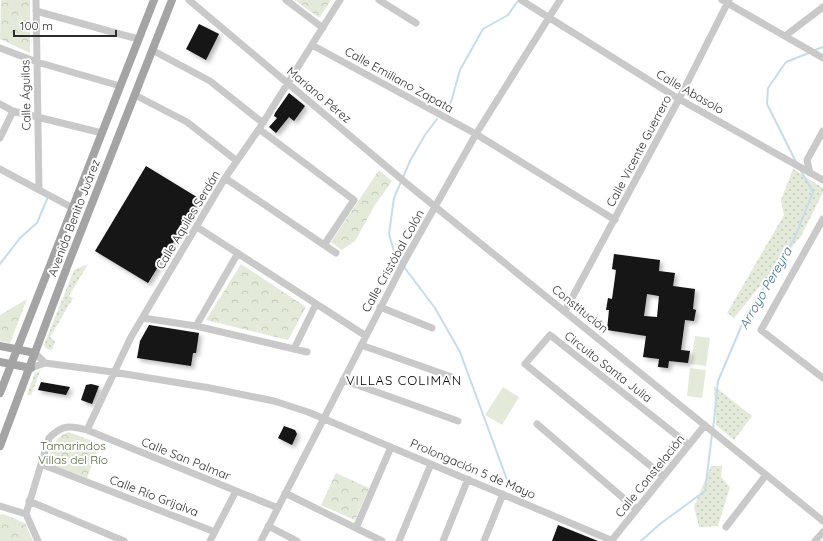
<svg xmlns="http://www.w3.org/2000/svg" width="823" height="541" font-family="Quicksand,sans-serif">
<defs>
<pattern id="grass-dots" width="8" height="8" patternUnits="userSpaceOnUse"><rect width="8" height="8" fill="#e3eada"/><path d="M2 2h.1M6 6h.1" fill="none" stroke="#c3c9bb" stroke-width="1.8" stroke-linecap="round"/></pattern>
<pattern id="forest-crowns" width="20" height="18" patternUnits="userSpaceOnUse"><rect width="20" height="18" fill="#e3eada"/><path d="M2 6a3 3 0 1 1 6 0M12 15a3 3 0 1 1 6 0" fill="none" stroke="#c3c9bb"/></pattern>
<filter id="shadow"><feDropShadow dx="3" dy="3" stdDeviation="2" flood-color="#0004"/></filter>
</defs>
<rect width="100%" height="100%" fill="#fff"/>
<path fill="url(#grass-dots)" d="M793,169L823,188V192L801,236L734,318L727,313L784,215L781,200Z
M88,264L69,296L73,298L50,337L55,341L52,350L47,349L44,345L74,270Z
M40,371L31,395H27L35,373Z
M714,386L752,416L734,440L716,425Z
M711,466H722L721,477L730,487L718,526L699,527L694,507Z"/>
<path fill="url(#forest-crowns)" d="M1,0H30V53L0,39Z
M295,0H331L320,17H318Z
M379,170L392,181L375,205L355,241L342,250L331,242Z
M241,264L306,307L288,340L206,320Z
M27,299L10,343L0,341V315Z
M69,432L100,444L87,478L47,463C52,449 54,437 69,432Z
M336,473L369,488L355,520L321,505Z
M3,514L25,523L33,541H0V515Z"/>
<path fill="#e3eada" d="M695,336L710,338L706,366L691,364Z
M690,368L706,370L702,398L687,396Z
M503,387L519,397L502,425L485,415Z"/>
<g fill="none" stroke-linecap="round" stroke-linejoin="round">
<path stroke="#c6dcea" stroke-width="2" d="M815,50L823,47
M444,110L451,102L460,70L483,29L508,15L517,2
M796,162L767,104L768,88L786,62L809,53
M402,263L395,255L389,234L394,198L410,161L425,135L437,119
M0,264L20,238L37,223L48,197
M404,267L435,308L460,352L510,488
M713,430L718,381L747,313L782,260L795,237L813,192L801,171
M641,541L660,524L705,491L712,434"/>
</g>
<path fill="#131313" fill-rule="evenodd" filter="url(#shadow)" d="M199,24L219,34L206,60L186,49Z
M289,93L305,106L294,121L289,117L276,133L269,127L277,118L274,116L275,113Z
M146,166L200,199L148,283L95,251Z
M614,254L660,260L659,271L675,273L673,286L695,289L693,309L696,310L694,321L685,320L681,350L690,351L688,363L669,361L668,368L658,367L659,359L643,357L646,336L607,330L609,310H606L608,298L612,299L616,270L612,269ZM647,294L659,296L657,317L644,316Z
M149,325L199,333L196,353H193L191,366L137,358L140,341Z
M41,382L70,387L66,395L38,390Z
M91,384L99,386L92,404L81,400L86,385Z
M284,426L295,430L297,434L292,445L278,438Z
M558,525L598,541H552Z"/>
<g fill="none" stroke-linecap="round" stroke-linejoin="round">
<path stroke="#c9c9c9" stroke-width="7" d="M36,0L39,189
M189,0L406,183L823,521
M286,0L323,28
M379,0L416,23
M521,0L679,99L823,180
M722,0L823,58
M36,11L138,39
M785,36L823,7
M312,45L476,134L615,220
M0,48L37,62L120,86
M152,50L210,81L263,123
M135,95L187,122L237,161
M0,104L13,111L102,133
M259,129L354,200L324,245
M0,138L13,111
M0,169L71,207
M810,173L807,160L823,131
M225,178L336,253
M823,219L761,330L823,378
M197,227L366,336
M380,307L432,328
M565,311L679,99L729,0
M143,318L196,326L307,352
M196,326L238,253
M361,345L452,377
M294,349L316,304
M35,353L45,363
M31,368L45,363L113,372L210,388L274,401L308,412L613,541
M343,380L458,421
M537,424L636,509
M87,430L131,337L225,178L259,129L340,0
M41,464L215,532
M663,476L525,364L550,335L689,445
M285,493L382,541
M29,501L124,541
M0,506L26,514
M26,514L49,438C62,425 69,425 87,430L278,508
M26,514L38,541
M268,526L297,541
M726,527L766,475
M356,528L391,447
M612,540L705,425
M210,541L236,491
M261,541L405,260L476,134L560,0
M399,541L431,464
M443,541L468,479
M484,541L503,494
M815,541L823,532"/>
<path stroke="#a4a4a4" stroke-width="8" d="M0,346L35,353
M0,362L31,368
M0,393L154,0
M0,446L67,267L172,0"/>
</g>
<g text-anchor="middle" stroke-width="4" stroke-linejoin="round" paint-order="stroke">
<g font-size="12" fill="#2c2c2c" stroke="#fff">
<text transform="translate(399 80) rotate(29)" y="4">Calle Emiliano Zapata</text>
<text transform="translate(690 92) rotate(30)" y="4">Calle Abasolo</text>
<text transform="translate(26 95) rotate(-91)" y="4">Calle Águilas</text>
<text transform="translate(319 95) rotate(40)" y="4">Mariano Pérez</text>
<text transform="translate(639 151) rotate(-62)" y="4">Calle Vicente Guerrero</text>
<text transform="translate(74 218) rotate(-69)" y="4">Avenida Benito Juárez</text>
<text transform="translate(188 220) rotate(-59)" y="4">Calle Aquiles Serdán</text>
<text transform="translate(393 261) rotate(-61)" y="4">Calle Cristóbal Colón</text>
<text transform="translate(580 309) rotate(39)" y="4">Constitución</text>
<text transform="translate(608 367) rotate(38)" y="4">Circuito Santa Julia</text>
<text transform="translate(186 459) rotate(22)" y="4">Calle San Palmar</text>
<text transform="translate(473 469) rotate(23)" y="4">Prolongación 5 de Mayo</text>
<text transform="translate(650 476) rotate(-51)" y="4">Calle Constelación</text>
<text transform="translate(154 496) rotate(21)" y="4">Calle Río Grijalva</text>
</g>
<g font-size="12" fill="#50663b" stroke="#fff">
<text x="73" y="450">Tamarindos<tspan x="73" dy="14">Villas del Río</tspan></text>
</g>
<g font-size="13" font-style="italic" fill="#3d6f8c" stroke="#fff">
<text transform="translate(765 288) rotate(-60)" y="5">Arroyo Pereyra</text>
</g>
<g font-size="13" letter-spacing="1" fill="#000" stroke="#fff">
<text x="404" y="385">VILLAS COLIMAN</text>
</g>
</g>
<path d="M14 30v6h102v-6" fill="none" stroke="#2c2c2c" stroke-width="2"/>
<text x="20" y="30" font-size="12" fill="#2c2c2c" stroke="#ffffff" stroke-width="3" paint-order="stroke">100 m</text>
</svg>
